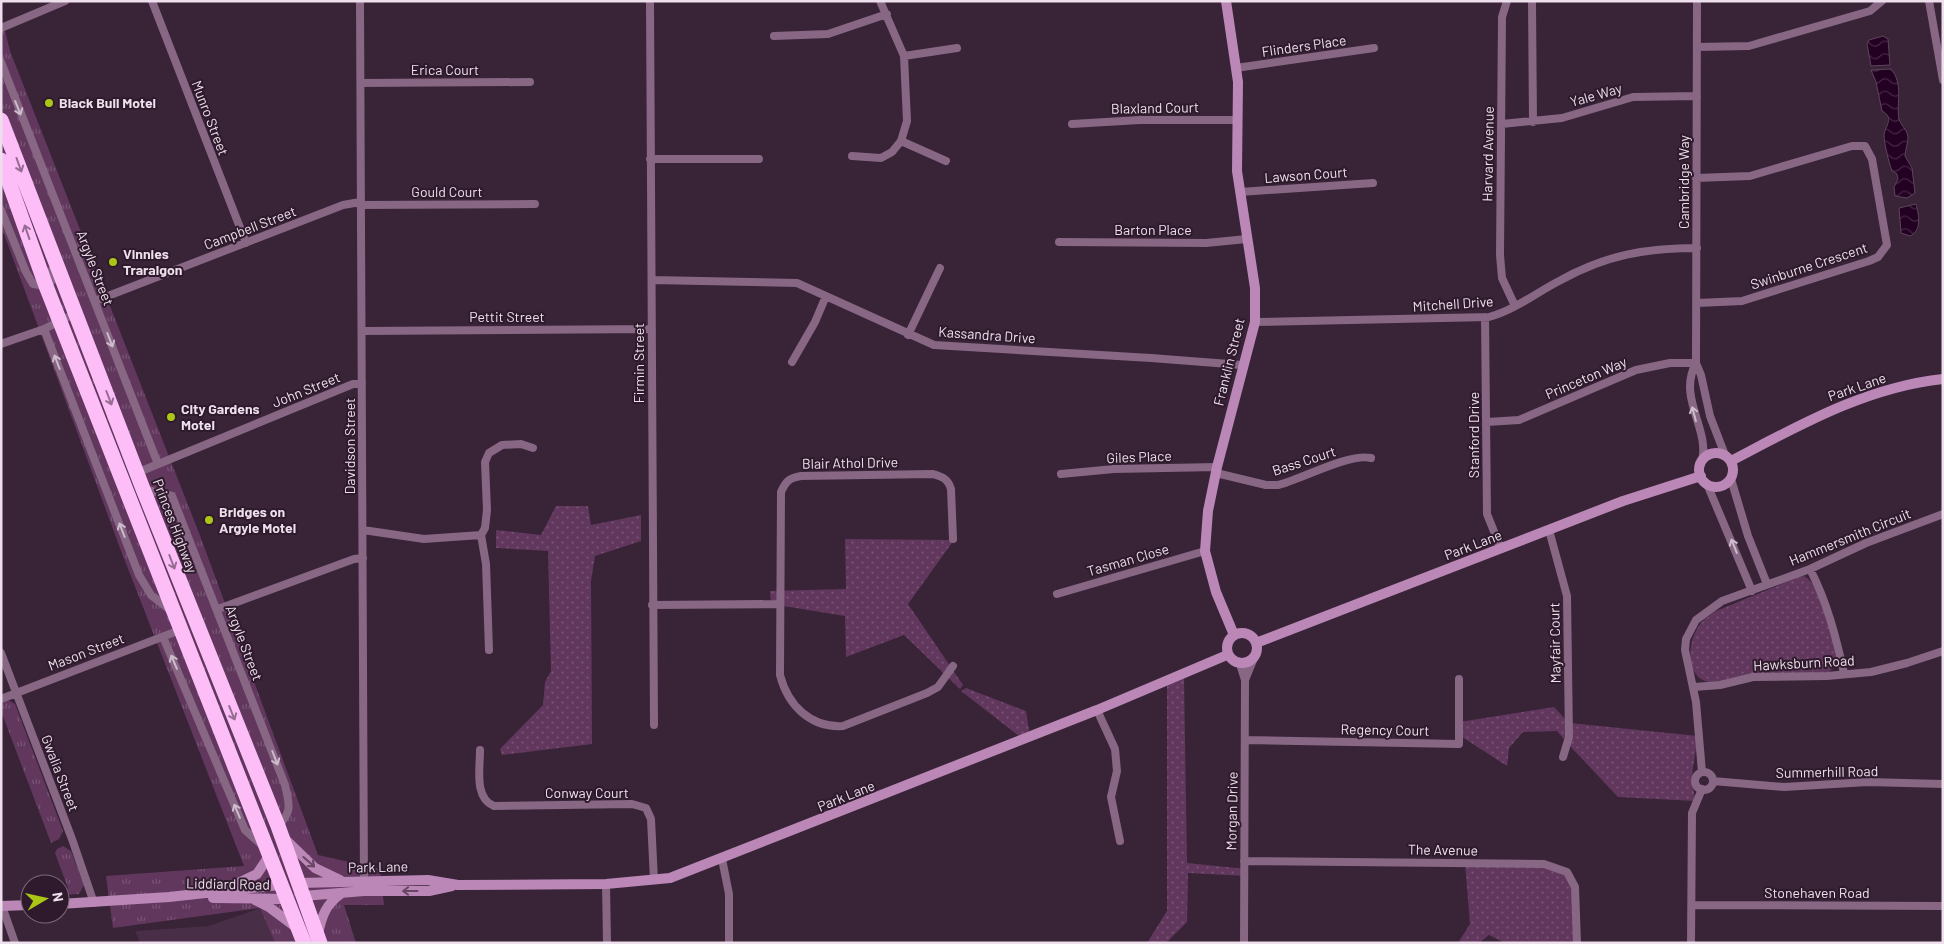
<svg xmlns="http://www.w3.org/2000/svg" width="1944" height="944" font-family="Barlow,sans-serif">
<defs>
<pattern id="grass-tufts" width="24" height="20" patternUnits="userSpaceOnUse" patternTransform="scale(1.25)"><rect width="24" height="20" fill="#61375e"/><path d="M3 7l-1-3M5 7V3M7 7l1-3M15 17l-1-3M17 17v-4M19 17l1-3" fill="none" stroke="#785475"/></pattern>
<pattern id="park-dots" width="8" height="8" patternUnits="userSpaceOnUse" patternTransform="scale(1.25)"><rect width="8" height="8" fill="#61375e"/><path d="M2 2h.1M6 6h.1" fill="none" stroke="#785475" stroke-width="1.8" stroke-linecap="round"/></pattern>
<pattern id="water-waves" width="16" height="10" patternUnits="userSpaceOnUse" patternTransform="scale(1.25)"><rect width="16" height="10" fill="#230122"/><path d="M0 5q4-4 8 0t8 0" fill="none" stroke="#432642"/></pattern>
</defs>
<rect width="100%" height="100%" fill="#382337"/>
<path fill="#482e46" d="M260,908L275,943H140L135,931L209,926Z"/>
<path fill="url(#grass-tufts)" d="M4,27L10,51L199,533L318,855L380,869L384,905H344L356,943H275L260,908L113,928L106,876L244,866L120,548L1,226V28Z
M1,700H8L15,704L63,831L59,839L51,843L1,711Z
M63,846L71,851L84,885L79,894L60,895V890H67L68,888L55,853L57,849Z"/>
<path fill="url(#park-dots)" d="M556,506H588L591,525L641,515V541L595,556L591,581L592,744L502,755L500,749L543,705L545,682L551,671L548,551L496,548V530L541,535Z
M845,539L954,540L908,604L963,685L960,689L904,635L846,657L845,616L771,604L770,591L846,589Z
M1804,576C1824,586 1833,642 1838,663L1828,673L1709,682C1684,677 1687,640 1701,623C1705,618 1711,615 1716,611L1799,577Z
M1184,678L1187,863L1246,869V876L1188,873L1187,922L1166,943H1147L1167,911V685Z
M966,688L1026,711L1030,737L1024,740L961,691Z
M1554,707L1569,723V745L1557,731L1523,732L1509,748L1507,766L1459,735V722Z
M1570,723L1698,736L1692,774L1695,801L1618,797L1570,746Z
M1465,863L1545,864L1567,872L1575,887V943H1505L1489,935L1479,943H1458L1470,924Z"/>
<path fill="url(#water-waves)" stroke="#60445e" d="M1883,36L1888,39L1890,65L1871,66L1867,44L1869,40Z
M1891,69C1904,84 1896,103 1899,119C1901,126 1907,129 1908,137C1908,144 1905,150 1905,156L1912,168L1915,193L1907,198L1895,196L1894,187L1898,179L1897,174L1892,171C1889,163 1884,143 1884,135C1885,126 1895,118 1882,111L1876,82L1871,70Z
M1916,204C1919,215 1922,231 1910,236L1901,233L1899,208Z"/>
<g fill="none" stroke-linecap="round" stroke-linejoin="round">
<path stroke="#876784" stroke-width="8" d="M152,1L246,243
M360,1L364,887
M650,1L654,725
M1507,1L1502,17L1500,255L1502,278L1515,306
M1532,1L1533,122
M1697,1L1696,363L1701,375L1710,416L1725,455
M1929,1L1943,80
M1,28L65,1
M774,36L828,34L887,14
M1697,47L1749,46L1870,11L1882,1
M904,56L957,48
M1,62L158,464
M1236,68L1374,48
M361,83L530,82
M1072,124L1140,120H1238
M1502,124L1562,118L1633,97L1697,96
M901,141L946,161
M852,156L881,158L892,152L901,141L907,121L904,56L880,1
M650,159H759
M1696,178L1750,176L1852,146H1865L1872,159L1887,245L1878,257L1869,261L1742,301L1697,303
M1240,192L1373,183
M360,205L535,204
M1,210L26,272L33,284L46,286L55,278L52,270
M1059,242L1206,243L1247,239
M652,280L797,283L934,345L1151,358L1242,365
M95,301L343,205L360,202
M1485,317L1487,514L1501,549
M1255,322L1489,317C1515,310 1537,292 1561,280C1606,255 1646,248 1697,248
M44,329L139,575L151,595L169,609
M363,331L652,329
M908,335L940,268
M1,344L44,329L76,313
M792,362L815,322L826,296
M1696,363C1677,398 1710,428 1702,461
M1487,422L1519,420L1636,370L1670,363H1696
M1216,473L1266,485H1278C1302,479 1349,453 1371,458
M134,474L353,384H362
M1061,474L1114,469L1217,467
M1731,479L1748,536L1767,584
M1707,484L1752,591
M143,489L172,496L285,785C289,804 293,811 278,826
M363,530L424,539L481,535
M1549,530L1567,596L1569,737L1563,757
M953,539L951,489C948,479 943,477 933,474L801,476C789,478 786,481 781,492L780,675C788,706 811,728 843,726L927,693L938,687L953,666
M1810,569C1827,602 1836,637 1844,673
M1057,594L1205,551
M652,605L780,604
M218,609L354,559L363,558
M163,637L245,830L263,846
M489,650L486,564L481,535L485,528L487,510L485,462L489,453L502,445L521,444L533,448
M1,653L72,839L94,903
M1240,664L1245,680L1244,943
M1245,680L1254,658
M1694,687L1720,685L1753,677L1827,676L1871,672L1907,663L1943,651
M1,699L180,630
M1097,710L1115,749L1117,771L1111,797L1120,841
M1246,740L1459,744V679
M480,750C480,769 474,798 494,806L632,804L646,808L651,819L654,880
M1702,772L1696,702L1685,650L1686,639L1696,620L1722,601L1810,569L1866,543L1943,514
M1695 781a9 9 0 1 1 18 0a9 9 0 1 1-18 0Z
M1713,781L1784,787L1868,782L1943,784
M722,859L729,894V943
M1244,861L1544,864L1567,872L1575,887L1577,943
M606,884L607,943
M1692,905L1943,906
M2,906L15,943
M1691,943L1692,813L1702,789"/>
<path stroke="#ba87b6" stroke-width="10" d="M1226,1L1238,82L1237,171L1255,288V322L1217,467L1208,511L1205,551L1216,592L1234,635
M1699 470a17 17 0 1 1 34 0a17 17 0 1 1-34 0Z
M1731,461C1798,426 1866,387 1943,379
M1227 648a15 15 0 1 1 30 0a15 15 0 1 1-30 0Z
M1256,643L1623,501L1701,476
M286,840L315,868L340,880
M299,883L428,880L458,885L606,884L670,878L1097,710L1227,655
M230,887L257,874L269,856
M303,896L364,891H429L452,886
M213,898L286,899
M255,900L269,907L297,928
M60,904L169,897L280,885
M1,906L30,905
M318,934C322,915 326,904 342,893"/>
<path stroke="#fdbef8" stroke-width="15" d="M1,120L143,489L278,826L320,943
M1,160L46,286L304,943"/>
</g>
<defs><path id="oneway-shaft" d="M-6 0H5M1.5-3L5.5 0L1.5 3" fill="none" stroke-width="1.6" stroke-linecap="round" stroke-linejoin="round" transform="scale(1.25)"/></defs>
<g stroke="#cebbcc">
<use href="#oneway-shaft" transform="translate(18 108) rotate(68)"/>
<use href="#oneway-shaft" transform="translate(110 340) rotate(69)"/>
<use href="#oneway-shaft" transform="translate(57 362) rotate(-111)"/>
<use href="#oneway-shaft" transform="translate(1694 414) rotate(-105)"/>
<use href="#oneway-shaft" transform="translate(122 530) rotate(-111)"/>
<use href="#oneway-shaft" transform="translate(1734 546) rotate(-112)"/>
<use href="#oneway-shaft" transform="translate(174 662) rotate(-113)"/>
<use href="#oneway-shaft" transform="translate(275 758) rotate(69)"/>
<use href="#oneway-shaft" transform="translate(237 811) rotate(-113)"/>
</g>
<g stroke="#966c92">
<use href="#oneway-shaft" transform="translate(19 165) rotate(70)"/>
<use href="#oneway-shaft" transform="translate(27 232) rotate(-109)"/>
<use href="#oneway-shaft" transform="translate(109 398) rotate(69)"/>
<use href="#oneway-shaft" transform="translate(172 562) rotate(69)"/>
<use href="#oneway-shaft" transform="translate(232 713) rotate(68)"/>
</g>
<g stroke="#664663">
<use href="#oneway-shaft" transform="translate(309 862) rotate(41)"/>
<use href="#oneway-shaft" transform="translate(410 891) rotate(180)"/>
</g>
<g fill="#abc614" stroke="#2e1a2c" stroke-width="2">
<circle cx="49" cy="103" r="5"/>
<circle cx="113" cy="262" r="5"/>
<circle cx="171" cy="417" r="5"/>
<circle cx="209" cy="520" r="5"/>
</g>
<g text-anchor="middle" stroke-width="4" stroke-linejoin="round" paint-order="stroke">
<g font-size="14" fill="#eddfeb" stroke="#2e1a2c">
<text transform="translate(1304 46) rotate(-8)" y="5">Flinders Place</text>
<text x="445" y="75">Erica Court</text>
<text transform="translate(1596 95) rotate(-16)" y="5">Yale Way</text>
<text transform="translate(1155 108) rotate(-1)" y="5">Blaxland Court</text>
<text transform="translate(210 118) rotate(69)" y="5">Munro Street</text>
<text transform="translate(1488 154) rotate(-89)" y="5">Harvard Avenue</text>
<text transform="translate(1306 175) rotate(-4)" y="5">Lawson Court</text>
<text transform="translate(1684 182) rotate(-90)" y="5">Cambridge Way</text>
<text x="447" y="197">Gould Court</text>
<text transform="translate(250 228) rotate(-21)" y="5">Campbell Street</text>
<text x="1153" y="235">Barton Place</text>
<text transform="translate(1809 266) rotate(-18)" y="5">Swinburne Crescent</text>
<text transform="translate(95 268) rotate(69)" y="5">Argyle Street</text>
<text transform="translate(1453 304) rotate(-4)" y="5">Mitchell Drive</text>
<text x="507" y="322">Pettit Street</text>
<text transform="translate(987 335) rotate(4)" y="5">Kassandra Drive</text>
<text transform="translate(1229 362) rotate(-76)" y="5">Franklin Street</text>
<text transform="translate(639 363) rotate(-90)" y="5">Firmin Street</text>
<text transform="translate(1586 378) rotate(-23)" y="5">Princeton Way</text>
<text transform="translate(1857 387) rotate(-19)" y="5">Park Lane</text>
<text transform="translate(306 390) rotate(-22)" y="5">John Street</text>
<text transform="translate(1474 435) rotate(-90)" y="5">Stanford Drive</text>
<text transform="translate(350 446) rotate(-90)" y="5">Davidson Street</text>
<text transform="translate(1139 457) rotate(-2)" y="5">Giles Place</text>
<text transform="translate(1304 461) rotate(-18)" y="5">Bass Court</text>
<text transform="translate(850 463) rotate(-1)" y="5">Blair Athol Drive</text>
<text transform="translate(175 526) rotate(69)" y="5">Princes Highway</text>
<text transform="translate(1850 537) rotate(-22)" y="5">Hammersmith Circuit</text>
<text transform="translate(1473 545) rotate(-21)" y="5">Park Lane</text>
<text transform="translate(1128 560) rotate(-16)" y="5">Tasman Close</text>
<text transform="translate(244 643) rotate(69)" y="5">Argyle Street</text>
<text transform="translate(1555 643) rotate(-91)" y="5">Mayfair Court</text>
<text transform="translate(86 652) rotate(-21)" y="5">Mason Street</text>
<text transform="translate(1804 663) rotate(-3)" y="5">Hawksburn Road</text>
<text transform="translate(1385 730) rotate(1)" y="5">Regency Court</text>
<text transform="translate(1827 772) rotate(-1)" y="5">Summerhill Road</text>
<text transform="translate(60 773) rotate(69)" y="5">Gwalia Street</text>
<text x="587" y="798">Conway Court</text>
<text transform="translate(846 796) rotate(-22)" y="5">Park Lane</text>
<text transform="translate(1232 811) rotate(-89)" y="5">Morgan Drive</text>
<text transform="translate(1443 850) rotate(1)" y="5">The Avenue</text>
<text transform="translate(378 867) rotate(-1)" y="5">Park Lane</text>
<text transform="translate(228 884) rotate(1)" y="5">Liddiard Road</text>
<text x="1817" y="898">Stonehaven Road</text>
</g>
<g font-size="14" font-weight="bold" fill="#eddfeb" stroke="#2e1a2c" text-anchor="start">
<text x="59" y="108">Black Bull Motel</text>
<text x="123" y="259">Vinnies<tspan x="123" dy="16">Traralgon</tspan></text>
<text x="181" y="414">City Gardens<tspan x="181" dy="16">Motel</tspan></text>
<text x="219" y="517">Bridges on<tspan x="219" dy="16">Argyle Motel</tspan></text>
</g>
</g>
<rect width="1944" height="944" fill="none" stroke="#eddfeb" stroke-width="5"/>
<g transform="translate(45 899) rotate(81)"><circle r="24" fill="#2e1a2c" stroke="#7a6978"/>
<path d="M0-4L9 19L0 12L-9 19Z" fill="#abc614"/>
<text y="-8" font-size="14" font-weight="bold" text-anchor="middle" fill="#eddfeb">N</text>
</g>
</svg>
